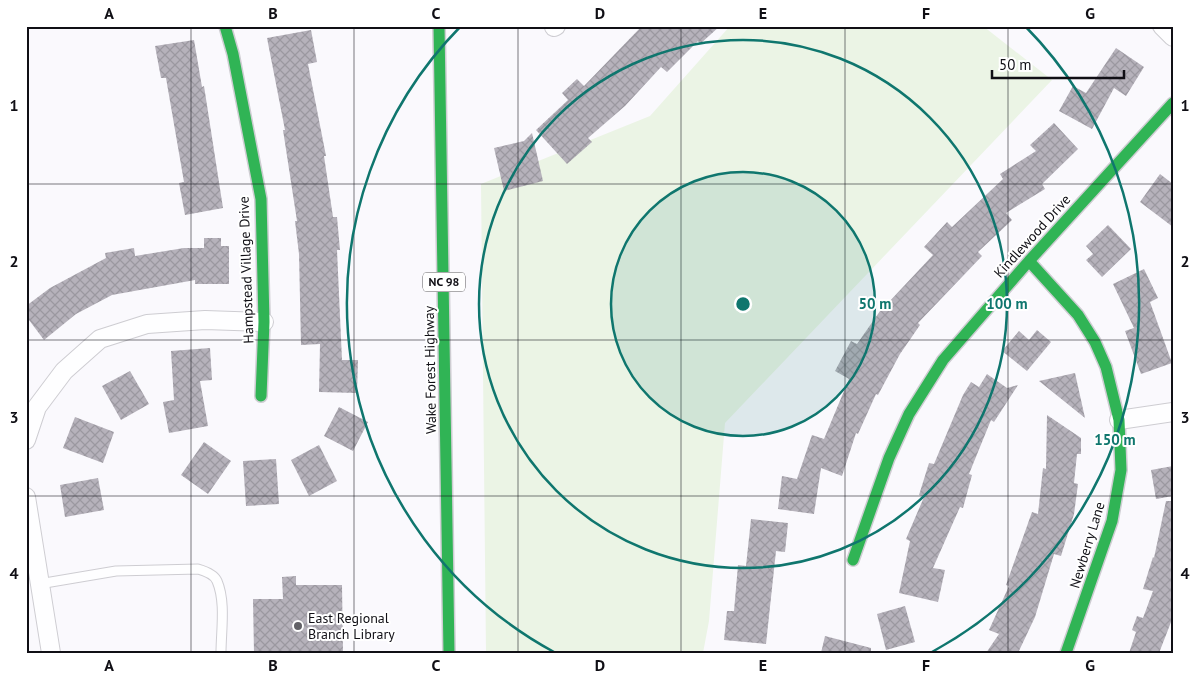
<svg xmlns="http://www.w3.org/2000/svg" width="1199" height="679" font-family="'PT Sans',sans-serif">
<defs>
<pattern id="building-cross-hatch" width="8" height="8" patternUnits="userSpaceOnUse" patternTransform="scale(1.25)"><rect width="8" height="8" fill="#b6b2bb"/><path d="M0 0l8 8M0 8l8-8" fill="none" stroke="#9b98a0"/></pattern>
</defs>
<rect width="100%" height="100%" fill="#faf9fd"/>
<path fill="#ebf4e5" d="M730,26H983L1052,80L725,423L709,621L703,653H486L481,184L650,116Z"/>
<path fill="url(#building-cross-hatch)" d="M642,26H720L700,44L698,41L667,72L661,67L625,106L588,138L592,142L567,164L536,130L568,100L562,93L577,79L584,86Z
M311,30L317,62L308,64L326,156H324L333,217H337L340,250H337L342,360H358L357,393L319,392L320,344L301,345L299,254L295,221H297L283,130H285L267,38Z
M194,40L202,87L204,86L223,208L185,215L179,183L184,182L166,78H161L155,46Z
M1116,48L1144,67L1126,96L1114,88L1092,129L1059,111L1073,86L1086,93Z
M1054,123L1078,149L1042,184L1045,189L1006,213L1012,220L978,252L982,256L918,323L920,325L900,354L878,395L876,394L858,434L856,433L842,476L821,468L814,514L778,509L782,476L797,479L812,435L824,439L849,379L835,371L851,341L857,344L887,301L888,303L933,255L924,247L947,222L952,227L1003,179L1000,174L1036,151L1030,145Z
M532,133L543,181L504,191L494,148L524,141Z
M1160,174L1173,184V227L1140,202Z
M1108,225L1131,249L1102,277L1086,260L1093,254L1086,246Z
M204,238H221V246H229V284H195V280L112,295L76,314L44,340L26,316V306L50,288L106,258L105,253L134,248L135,256L184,248H204Z
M1144,269L1158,298L1150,302L1172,363L1141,374L1125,331L1134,328L1113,284Z
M1037,330L1051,342L1027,371L1002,351L1019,331L1029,340Z
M210,348L212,380L200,381L208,426L169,433L163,402L174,400L171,351Z
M130,371L149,404L121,420L102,386Z
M1075,373L1085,418L1039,381Z
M987,374L1007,388L1018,385L994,422L991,420L969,474L972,475L963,508L960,507L933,568L945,570L938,602L899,593L910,541L906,539L924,497L919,495L929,463L934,464L963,395L971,382L979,387Z
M339,407L368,422L353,451L324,436Z
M1047,415L1081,438V454H1077L1074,483L1078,484L1074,514L1061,556L1054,554L1035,617L1018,653H986L999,634L989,630L1009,586L1006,585L1032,512L1038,514L1043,468L1046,469Z
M75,417L114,432L103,463L63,448Z
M204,442L231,461L208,494L181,475Z
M319,445L337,481L309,496L291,460Z
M276,459L279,504L246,506L243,461Z
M1173,466V496L1156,499L1151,470Z
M98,478L104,510L65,517L60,485Z
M1166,501H1173V617L1159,653H1129L1136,632L1132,630L1137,616L1143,618L1153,591L1143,589L1153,557L1154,558Z
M751,519L788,523L785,552L776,551L766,644L724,640L727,611H734L738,565L746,566Z
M296,576V585H342L343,653H254L253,599H283L282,577Z
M905,606L915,642L886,650L877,614Z
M825,636L871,648V653H821Z"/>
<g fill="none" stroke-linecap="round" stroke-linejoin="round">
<g stroke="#cecdd2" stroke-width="11">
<path id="lane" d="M39,584L116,571L198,569C205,571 214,574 217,581C226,602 221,631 221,653"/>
</g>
<g stroke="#cecdd2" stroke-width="20">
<path id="street" d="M1162,26L1173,37
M554,27L556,26
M1119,420L1173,412
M26,440L37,407L64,371L100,339L147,324L205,320L264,322
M26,497L51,653"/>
</g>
<g stroke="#cecdd2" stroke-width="14">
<path id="fast" d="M225,26L233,54L261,199L264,322L261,396
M439,26L449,653
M1029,261L1078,315L1095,342L1106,367L1119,420L1121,470L1112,521L1066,653
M853,560L889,458L909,414L943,360L1029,261L1173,103"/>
</g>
<use href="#lane" stroke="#fefeff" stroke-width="9"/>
<use href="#street" stroke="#fefeff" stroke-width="18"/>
<use href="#fast" stroke="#30b455" stroke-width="11"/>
</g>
<path fill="none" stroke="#100f15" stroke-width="1" stroke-opacity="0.55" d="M191,26V653M354,26V653M518,26V653M681,26V653M845,26V653M1008,26V653M26,184H1173M26,340H1173M26,496H1173"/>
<circle cx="743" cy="304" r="132" fill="#0f766e" fill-opacity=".12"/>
<g fill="none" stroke="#0f766e" stroke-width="2.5">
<circle cx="743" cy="304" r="132"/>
<circle cx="743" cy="304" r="264"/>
<path d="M554 652A396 396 0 0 1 461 26M1025 26A396 396 0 0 1 932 652"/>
</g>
<circle fill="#626166" stroke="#fff" stroke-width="2" cx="298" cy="626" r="5"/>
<g text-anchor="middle" stroke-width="4" stroke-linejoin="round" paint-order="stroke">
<rect fill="#fff" stroke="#58575b" stroke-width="1" x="423" y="272.5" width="42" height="19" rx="4"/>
<g font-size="12" font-weight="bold" fill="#100f15">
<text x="444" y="286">NC 98</text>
</g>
<g font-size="14" fill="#100f15" stroke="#fff">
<text transform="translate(1032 236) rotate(-48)" y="5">Kindlewood Drive</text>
<text transform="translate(246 270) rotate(-92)" y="5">Hampstead Village Drive</text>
<text transform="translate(430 370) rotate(-91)" y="5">Wake Forest Highway</text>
<text transform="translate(1087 545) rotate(-73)" y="5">Newberry Lane</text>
</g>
<g font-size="14" fill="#100f15" stroke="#fff" text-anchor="start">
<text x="308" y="623">East Regional<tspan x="308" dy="16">Branch Library</tspan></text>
</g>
</g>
<circle cx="743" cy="304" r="8" fill="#0f766e" stroke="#fff" stroke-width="2.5"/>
<g font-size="15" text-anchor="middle" font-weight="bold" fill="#0f766e" stroke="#fff" stroke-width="4" stroke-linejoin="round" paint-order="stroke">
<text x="875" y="309">50 m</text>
<text x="1007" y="309">100 m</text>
<text x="1115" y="445">150 m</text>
</g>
<rect width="1199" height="679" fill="none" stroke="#ffffff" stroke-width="55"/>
<path d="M992 70v8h132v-8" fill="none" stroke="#100f15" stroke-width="2.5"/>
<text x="999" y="70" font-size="15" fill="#100f15" stroke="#ffffff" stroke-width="4" paint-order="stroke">50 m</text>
<rect x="28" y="28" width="1144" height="624" fill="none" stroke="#100f15" stroke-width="2"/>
<g font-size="16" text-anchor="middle" font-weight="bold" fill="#100f15">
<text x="109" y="19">A</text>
<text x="273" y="19">B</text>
<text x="436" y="19">C</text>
<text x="600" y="19">D</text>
<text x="763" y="19">E</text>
<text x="926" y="19">F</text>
<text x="1090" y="19">G</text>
<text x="14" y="111">1</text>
<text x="1185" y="111">1</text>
<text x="14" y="267">2</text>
<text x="1185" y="267">2</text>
<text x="14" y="423">3</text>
<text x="1185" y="423">3</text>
<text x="14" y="579">4</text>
<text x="1185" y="579">4</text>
<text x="109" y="671">A</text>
<text x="273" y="671">B</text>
<text x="436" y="671">C</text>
<text x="600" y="671">D</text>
<text x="763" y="671">E</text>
<text x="926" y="671">F</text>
<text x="1090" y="671">G</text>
</g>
</svg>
